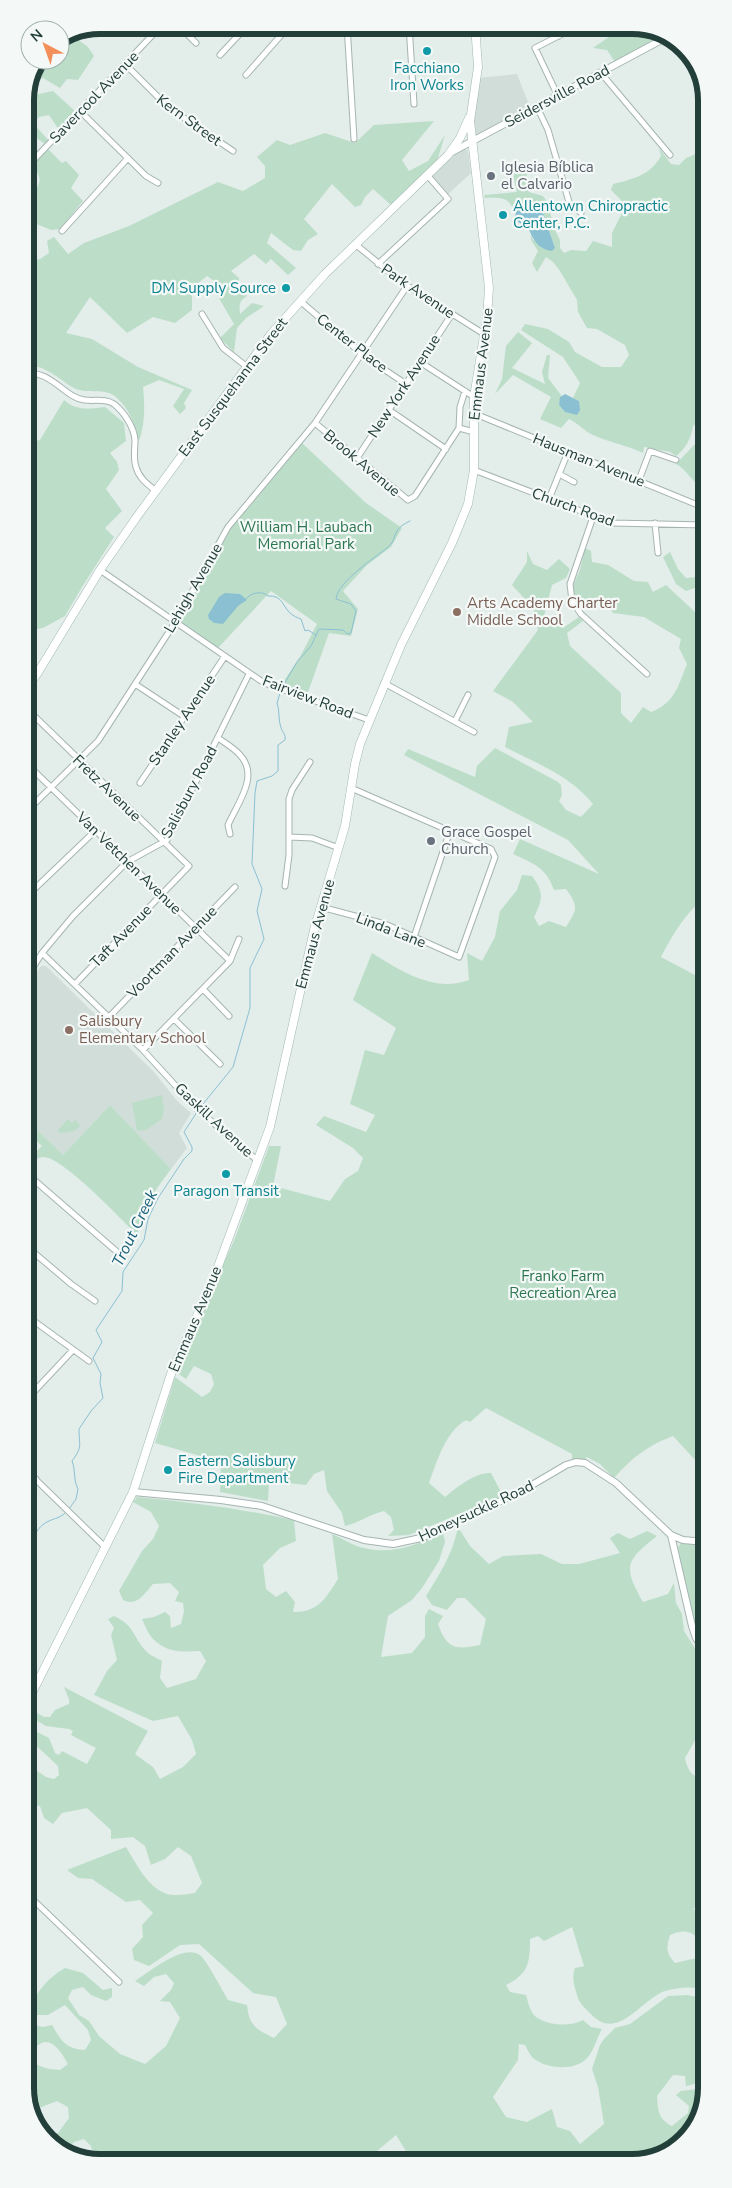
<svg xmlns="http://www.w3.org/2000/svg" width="732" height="2188" font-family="'Nunito Sans',sans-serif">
<rect width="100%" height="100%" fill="#e3edea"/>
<path fill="#d1ddd9" d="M517,74L530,107L476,136L474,132V110L479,78Z
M465,149L468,151L471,173L447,195L432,176L460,150Z
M41,966H46L154,1072L177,1101L191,1113L179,1133L187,1148L171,1169L110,1105L63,1155L26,1119V988Z"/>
<path fill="#bcdec9" d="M626,25H637L664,36L615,62L607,50L593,48Z
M77,39L88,47L94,56L78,80L67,79L60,88L43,78L31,83L41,60H60V53Z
M53,91L76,112L59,130L49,115L39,117L33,123L49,141L45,144L27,131L25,133V97Z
M434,121L402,160L409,171L428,161L445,135L437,161L391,205L373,189L365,197L361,205L355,207L332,184L304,219L318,234L308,240L301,251L293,250L271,233L267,243L296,268L288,275L271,259L266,264L254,254L231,271L239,278V285L247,296C239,301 239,305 240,314L252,303L264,306L246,318L237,328L234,352L220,338L234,324L216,293L220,285L207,276L192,288V310L175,323L153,317L127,333L90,297L66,333L92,339L138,367L192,390L184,403L186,408L180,414L173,406L184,389L159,380L143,387C145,406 145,424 139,441C135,425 129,408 116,397C104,387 88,395 74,388C61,381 42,361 25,367V260L27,262L40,259L49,253L47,241L54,237L68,254L84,243L129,226L218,182L243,191L265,178V166L257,157L277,140L290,145L325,133L355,143L374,125Z
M659,148L671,164L679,165L686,158L705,150V423L699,421L693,426C691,439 686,448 676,456L670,452L644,447L643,453C626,445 609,442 593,435C584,431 578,423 569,419L561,428L540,419L551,397L513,375L495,394L502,379L506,346L518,332L532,343L512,368L545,384L542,372L547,355H550L548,378L561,395L559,405L565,412L579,401L573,398L580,383L563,357L521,330L525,324L548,329L569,342L575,352L602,367H621L629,355L625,345L597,329L587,328L578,312L577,300L560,271L553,262L546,257L537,272L532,263L538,251L531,240V233L533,240L555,248L543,213L524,205L512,207C507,196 496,198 485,198L484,195L517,192L512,171L501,166L502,163L522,165L527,175L525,181L529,192L543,196L547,202L555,230L560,240V248L564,253L571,250L586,251L593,241L612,247V233L623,211V202L611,190L613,184C634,179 650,175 661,156Z
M48,149L62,163L66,161L79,175L71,188L83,201L60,229L51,230L27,220L25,222V178L27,176L36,189C43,178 39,175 31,165Z
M64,400C76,411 90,409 105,407L124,423L126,441L110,453L117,462L119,470L106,489L122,511L105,528L114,537L82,587L65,616L43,628L26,631V439L29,442L40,440Z
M302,443L366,503L402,528L391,547L367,565L343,591L358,609L351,636L329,633L307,695L280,687L301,655L317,624L271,591L218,648L178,620L237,517Z
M695,444L705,447V488C691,483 688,470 676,464Z
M585,548L591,551L592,562L608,565L634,581L648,582L653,592L666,585L695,612L705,606L706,885L703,888L706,898C687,909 671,938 661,957L706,981V1141L703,1158L706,1161V1457L697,1462L673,1436C647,1446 633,1457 614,1478L600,1464L587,1457L584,1460L572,1459V1454L486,1408L470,1422L466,1420C445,1432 437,1462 429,1483L445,1497C456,1488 475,1472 491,1473L503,1496L409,1535L388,1536L394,1530L391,1517L384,1511C370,1514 359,1523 345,1526L342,1513L327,1491L324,1470L314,1474L306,1485L269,1481L268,1501L220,1492L221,1462L155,1443L175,1377L202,1397L210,1392L214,1384L211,1374L194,1366L186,1379L176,1372L235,1238L269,1146H281L273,1186L330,1201L345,1179L358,1171L363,1158L353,1148L316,1125L324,1116L366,1132L375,1115L350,1104L365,1050L384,1055L396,1028L353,1000L372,953C401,971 434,993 469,980L467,953L482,961L495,937L500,911L517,890L522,875L532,876C544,892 543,899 534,917L539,926L549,921L566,927C577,909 579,907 566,889L554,890C546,867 534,864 513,854L520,839L599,874L568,840L404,755L408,749L475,777L477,766L495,748L558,782L561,785L562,795L559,801L566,810L581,817L593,804C571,776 536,763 505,747L509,727L533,722L513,702L493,691L538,630L533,608L512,585L527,562V551L533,564L547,570L559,559L570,569L566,578L552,585L543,620L563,628L579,617L583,621L567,633L570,646L621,693V713L631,723L643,707L651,712C675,703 678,686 687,664L679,648L681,639L644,617L613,613L607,601L593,599L586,607L578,605L572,588L580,570Z
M670,552L678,569L686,578L696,577L705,566V591L695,588L686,591L676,584L663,557Z
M162,1095L164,1110L162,1119L146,1130L137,1131L132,1103Z
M110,1105L171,1169C158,1187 138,1212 138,1236C123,1221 62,1156 43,1157C35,1157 30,1166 26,1170V1162L42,1146L26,1132V1119L63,1155Z
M68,1119L72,1123L76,1120L80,1126L75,1131L59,1133L58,1130Z
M137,1497C190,1502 242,1509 294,1520L296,1541L280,1548L263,1565L266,1589L276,1597L286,1591L295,1602L293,1612C319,1612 325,1599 338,1579L332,1534C342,1538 353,1546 364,1548C393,1555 417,1545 443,1532L445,1542L439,1561L422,1588L412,1600L388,1616L381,1657L412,1653L425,1637V1616L429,1609L443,1616L438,1624C447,1649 455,1650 480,1645L486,1619L465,1598H457L447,1610L432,1605L426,1596C440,1574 453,1553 458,1527L470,1546L489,1564L503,1556L541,1554L562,1564H579L620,1553L610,1538L618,1533L630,1539L647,1531L657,1536C625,1561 623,1567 643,1602L668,1594L674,1583L676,1603L682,1614L684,1631L706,1666L707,1734L697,1737L685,1758C688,1773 693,1776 707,1782V1884H704L700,1892L701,1903L693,1909L707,1918V1943L704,1944C693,1932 686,1928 670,1935C666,1948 666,1953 675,1963L701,1957L707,1952V1990C693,1986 679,1987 665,1991C641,1999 617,2044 590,2013C585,2008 580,2004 578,1998C575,1988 571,1979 575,1968L584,1966L572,1927L544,1941L538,1936L530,1939C530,1962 529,1974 506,1985L510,1992L526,1995C528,2002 530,2012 536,2017C549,2026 570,2027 583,2020L591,2027L602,2029C597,2038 594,2050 588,2057C576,2072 546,2069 533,2058C530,2055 527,2049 525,2045L519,2044L518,2060L493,2097L506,2117L527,2122L552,2109L557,2127L570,2131L580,2144L604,2124L598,2087L592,2069L600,2045L604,2039L615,2028L630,2024L668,1996L687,1995L707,1999V2036L704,2042L707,2043V2081L686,2086L685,2076L673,2075L657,2096C658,2110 658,2119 672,2126L688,2113L689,2106L676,2095L681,2091L707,2088L691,2134L651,2161H412L396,2135L364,2162L95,2163L91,2146L84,2139L74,2142L66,2151L51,2145L42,2131L49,2134L58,2133L69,2118L68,2107L57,2101L34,2110V2117L27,2107V2052C32,2067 47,2069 60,2070L68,2064C61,2051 49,2032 35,2048L30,2042V2024L43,2027L52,2025C61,2040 65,2049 85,2050L91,2040L88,2030L65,2005L48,2015H35L30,2007C38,1990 49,1977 65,1968L83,1973L103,1990L112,1988V1997L106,2001L91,1995L83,1987L72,1990L68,1998L79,2015L89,2021L99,2036L120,2054L145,2064L166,2046L180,2018L170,2002L160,2001L171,1990L174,1983L166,1974L154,1977L144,1986L135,1981C150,1972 184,1942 201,1956C208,1963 222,1990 228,2000L247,2005C249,2026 256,2029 274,2038L287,2024L276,1997L253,1993L199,1944L180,1945L149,1966L134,1960L132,1949L143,1937L142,1925L153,1913L140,1900L126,1902L92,1879L78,1878L67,1870L126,1847C137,1865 151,1895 175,1895C182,1895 189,1894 195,1893L202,1883L191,1856L178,1847L165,1859L151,1865L145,1846L133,1837L111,1839V1830L87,1808L62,1813L53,1824L44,1818L40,1806L35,1805L30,1791L34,1781L27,1774V1764L46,1777L54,1779L59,1775L58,1766L27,1737V1727L49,1738L55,1753L59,1755L62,1751L87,1764L96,1748L71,1735L73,1731L69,1729L46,1726L27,1715L29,1708L44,1717H50L55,1710L69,1704V1699L64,1687L148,1731L135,1754L153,1767L160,1779L183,1767L196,1754L192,1740L178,1716L153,1721L94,1695L107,1671L117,1660L111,1635L114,1628L108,1619L114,1616C135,1626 132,1635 145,1650C149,1655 157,1658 162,1661L160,1678L167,1688L196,1679L206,1661L200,1651C182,1652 167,1653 153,1639C148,1634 145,1625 142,1619L154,1617L165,1612L170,1616L171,1628L181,1624L184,1611L183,1603L175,1601L179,1592L170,1583L153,1584C144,1594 137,1607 123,1600L119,1591L142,1551L153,1539L159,1526L151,1512L133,1502Z
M681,1543L706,1544V1647L694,1625L677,1549Z"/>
<path fill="#8bc0d2" d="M519,206H530L543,213L555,248L552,251C537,249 533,239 528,227L514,220L517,208Z
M565,394L579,401L580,410L577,415L565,412L559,405L560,397Z
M225,593L240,594L247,600L238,606L223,624L214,623L209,619L208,615L219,597Z"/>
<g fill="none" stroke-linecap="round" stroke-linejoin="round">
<path stroke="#8bc0d2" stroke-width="1" d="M246,599C250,593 262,590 268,596C282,595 282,605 290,613C293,616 298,618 301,619L305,631L308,630L316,635
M283,686L297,662L311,646L319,629L343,630L347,634L351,633L356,611L351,604L336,599C338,581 375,558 388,547C398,539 390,530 410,521
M199,1109L233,1067L250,1008V968L264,939L257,911L262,889L252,864L255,793L257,781L272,776L278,771V745L285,740C286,735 283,733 281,728C278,720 280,711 277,703L281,690
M69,1509L76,1499L78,1489C73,1480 76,1471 72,1461C83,1446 79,1446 79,1429L91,1411L103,1398L100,1383L101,1374L93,1358L102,1342L96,1330L122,1291L123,1272L144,1240L148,1219L158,1198L184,1159L192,1151V1147L184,1132L197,1112
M27,1565C31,1549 31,1529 49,1521C55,1518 61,1518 66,1512
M27,1587L28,1598L27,1604
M27,1616L30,1623L27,1633"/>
<g stroke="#a6b5b2" stroke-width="7">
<path id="minor" d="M178,25L196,43
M347,25L354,139
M409,25L414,104
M533,25L559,36
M220,55L248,25
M126,65L168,107L233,151
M601,73L670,155
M246,75L290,25
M558,96L535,48L580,25
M537,107L548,130L569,202L581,213
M81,112L146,176L158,183
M25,169L162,25
M62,231L128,158
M355,244L403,283L484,334
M378,264L448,199L428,176
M300,301L367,358L406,384
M202,314L223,348L246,366
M420,362L474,397
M25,374C45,370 58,387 73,396C88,405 102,396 114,404C124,412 134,427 135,440C135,449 133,459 136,467C139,478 147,484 156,491
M389,410L446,449
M473,413L705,508
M315,423L408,500L415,496L459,428L474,432
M459,428L460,407L465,391
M357,458L452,314
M474,470L612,523L705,525
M559,474L574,482
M639,480L650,451L676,460
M549,499L568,452
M593,517L570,584L572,601L581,614L647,674
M655,523L658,553
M100,570L264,683L369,720
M384,683L474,732
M135,684L185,717
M26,708L189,866L75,984
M455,721L468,695
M218,738C225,743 234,748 240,755C260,776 237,804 228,825L230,834
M28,765L230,961
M140,783L225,656
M26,812L98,741L176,621L228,527L315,423L407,286
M289,837L312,838L339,848
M285,886L289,855V799L292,790L310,762
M26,897L95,831
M321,907L385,924L459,957L495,857L491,849L351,788
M414,937L450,831
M42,953L143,1050L197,1109L258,1161
M26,979L42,953L73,916L127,862L167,840L249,674
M203,989L229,1016
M109,1017L235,887
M174,1019L220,1064
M143,1050L230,961L239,939
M26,1173L123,1257
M26,1246L71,1284L95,1301
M27,1316L89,1361
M27,1399L73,1350
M27,1471L105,1547
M27,1490L36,1479
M27,1894L119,1982"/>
</g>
<g stroke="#a6b5b2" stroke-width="8">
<path id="tertiary" d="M452,152L667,37
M133,1492L221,1500L262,1506L364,1540L393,1544L421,1538L520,1492L566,1465L576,1462L585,1463L616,1483L671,1535L692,1626L696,1638L706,1652
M671,1535L683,1540L706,1542"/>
</g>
<g stroke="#a1b9b3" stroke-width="9">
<path id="secondary" d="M26,688L37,674L100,570L136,518L271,334L325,274L448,155L460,138L469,118
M27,1703L133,1492L171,1374L213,1280L270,1127L314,930L345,826L355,764L360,744L401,645L452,543L468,504L474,470V397L487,318L489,288L470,121L478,67L475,25"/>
</g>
<use href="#minor" stroke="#fff" stroke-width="5"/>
<use href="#tertiary" stroke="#fff" stroke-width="6"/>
<use href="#secondary" stroke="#fff" stroke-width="8"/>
</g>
<g fill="#0f9aa8" stroke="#f4f9f7" stroke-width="2">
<circle cx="427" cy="51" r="5"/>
<circle cx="503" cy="215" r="5"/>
<circle cx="286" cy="288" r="5"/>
<circle cx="226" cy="1174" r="5"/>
<circle cx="168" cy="1470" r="5"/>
</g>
<g fill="#6b7280" stroke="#f4f9f7" stroke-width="2">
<circle cx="491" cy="176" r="5"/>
<circle cx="431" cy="841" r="5"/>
</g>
<g fill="#8d6e63" stroke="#f4f9f7" stroke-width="2">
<circle cx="457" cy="612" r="5"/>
<circle cx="69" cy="1030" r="5"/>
</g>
<g text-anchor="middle" stroke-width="4.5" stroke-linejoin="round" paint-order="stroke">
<g font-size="15" fill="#0d838f" stroke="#f4f9f7">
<text x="427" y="73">Facchiano<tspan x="427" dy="17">Iron Works</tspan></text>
<text x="513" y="211" text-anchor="start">Allentown Chiropractic<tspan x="513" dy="17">Center, P.C.</tspan></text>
<text x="276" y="293" text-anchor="end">DM Supply Source</text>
<text x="226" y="1196">Paragon Transit</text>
<text x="178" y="1466" text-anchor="start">Eastern Salisbury<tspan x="178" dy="17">Fire Department</tspan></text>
</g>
<g font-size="15" fill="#233f3a" stroke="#f4f9f7">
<text transform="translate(557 96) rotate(-28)" y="5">Seidersville Road</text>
<text transform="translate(94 97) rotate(-46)" y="5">Savercool Avenue</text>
<text transform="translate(189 120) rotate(36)" y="5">Kern Street</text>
<text transform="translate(418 291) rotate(34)" y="5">Park Avenue</text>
<text transform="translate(352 343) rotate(38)" y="5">Center Place</text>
<text transform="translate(481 364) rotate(-83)" y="5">Emmaus Avenue</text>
<text transform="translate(404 386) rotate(-57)" y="5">New York Avenue</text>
<text transform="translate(233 387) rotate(-53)" y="5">East Susquehanna Street</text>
<text transform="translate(589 460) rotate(22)" y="5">Hausman Avenue</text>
<text transform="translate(362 463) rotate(40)" y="5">Brook Avenue</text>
<text transform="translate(573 507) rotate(20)" y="5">Church Road</text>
<text transform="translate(193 588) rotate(-60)" y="5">Lehigh Avenue</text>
<text transform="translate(308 697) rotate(21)" y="5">Fairview Road</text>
<text transform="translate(182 720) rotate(-56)" y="5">Stanley Avenue</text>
<text transform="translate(107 788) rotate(44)" y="5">Fretz Avenue</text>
<text transform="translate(189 792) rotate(-62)" y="5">Salisbury Road</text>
<text transform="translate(129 863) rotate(44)" y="5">Van Vetchen Avenue</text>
<text transform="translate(391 930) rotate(21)" y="5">Linda Lane</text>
<text transform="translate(315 934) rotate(-75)" y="5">Emmaus Avenue</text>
<text transform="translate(121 936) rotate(-46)" y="5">Taft Avenue</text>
<text transform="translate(172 952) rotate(-46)" y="5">Voortman Avenue</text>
<text transform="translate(214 1120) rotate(43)" y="5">Gaskill Avenue</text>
<text transform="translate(195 1319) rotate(-67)" y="5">Emmaus Avenue</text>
<text transform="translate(476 1511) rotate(-25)" y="5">Honeysuckle Road</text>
</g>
<g font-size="15" fill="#5b616d" stroke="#f4f9f7" text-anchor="start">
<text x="501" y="172">Iglesia Bíblica<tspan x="501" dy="17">el Calvario</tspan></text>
<text x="441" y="837">Grace Gospel<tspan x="441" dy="17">Church</tspan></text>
</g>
<g font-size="15" fill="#2c7650" stroke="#f4f9f7">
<text x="306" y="532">William H. Laubach<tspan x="306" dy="17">Memorial Park</tspan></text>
<text x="563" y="1281">Franko Farm<tspan x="563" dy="17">Recreation Area</tspan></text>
</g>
<g font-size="15" fill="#785e54" stroke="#f4f9f7" text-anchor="start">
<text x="467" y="608">Arts Academy Charter<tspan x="467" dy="17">Middle School</tspan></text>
<text x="79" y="1026">Salisbury<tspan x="79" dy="17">Elementary School</tspan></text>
</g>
<g font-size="16" font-style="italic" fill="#1c627c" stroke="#f4f9f7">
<text transform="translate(134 1228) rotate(-64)" y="6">Trout Creek</text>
</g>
</g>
<path d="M0 0H732V2188H0ZM100 34H632A66 66 0 0 1 698 100V2088A66 66 0 0 1 632 2154H100A66 66 0 0 1 34 2088V100A66 66 0 0 1 100 34Z" fill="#f4f9f7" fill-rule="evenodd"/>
<path fill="none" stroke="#233f3a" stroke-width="6" d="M100 34H632A66 66 0 0 1 698 100V2088A66 66 0 0 1 632 2154H100A66 66 0 0 1 34 2088V100A66 66 0 0 1 100 34Z"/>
<g transform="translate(45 45) rotate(319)"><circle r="24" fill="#f4f9f7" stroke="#a0afab"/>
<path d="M0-4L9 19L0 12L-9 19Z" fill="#f38f5b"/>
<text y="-8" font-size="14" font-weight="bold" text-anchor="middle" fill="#233f3a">N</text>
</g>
</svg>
